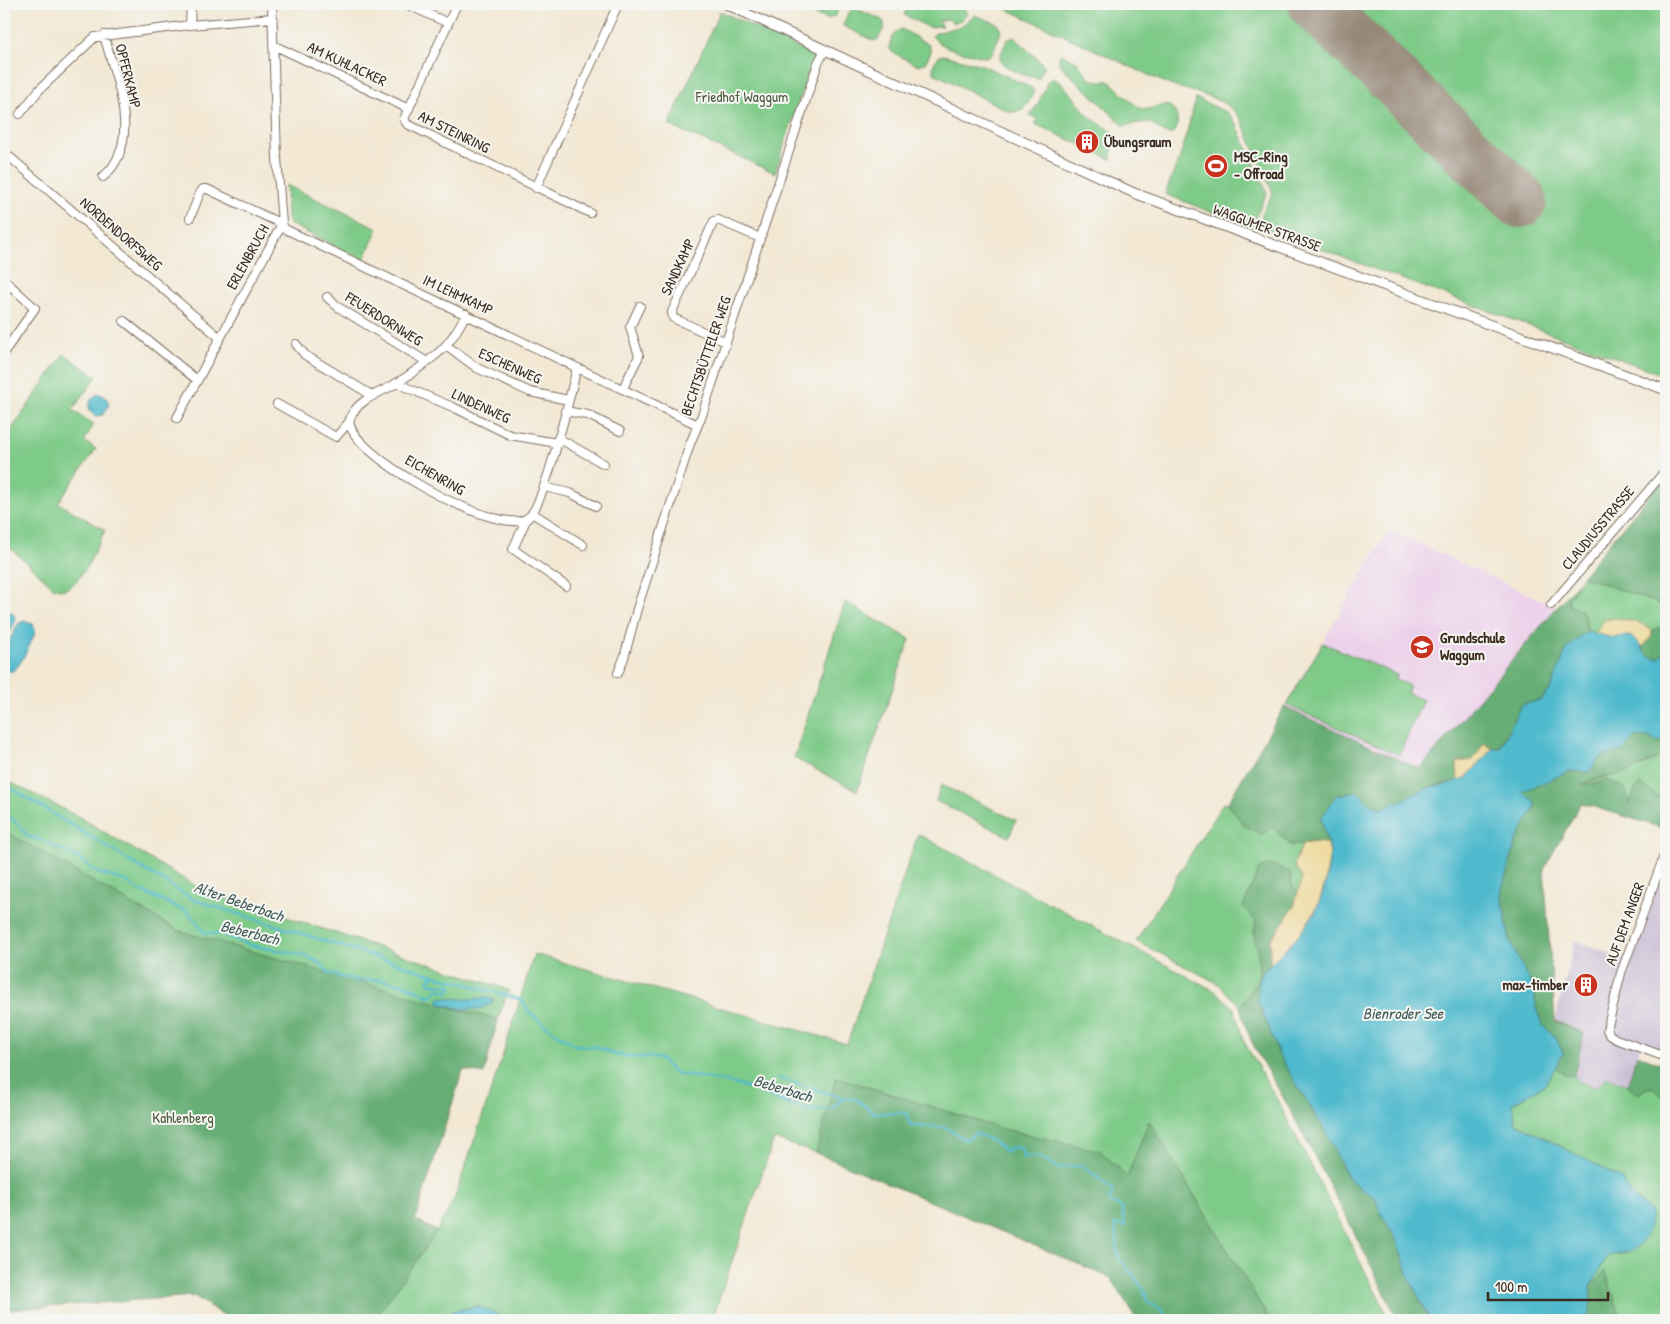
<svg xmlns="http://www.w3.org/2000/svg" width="1670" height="1324" font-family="'Patrick Hand',sans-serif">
<rect width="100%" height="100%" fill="#f6f6f2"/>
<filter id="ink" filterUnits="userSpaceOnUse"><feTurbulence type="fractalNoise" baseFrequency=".02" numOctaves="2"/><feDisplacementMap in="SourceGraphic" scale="10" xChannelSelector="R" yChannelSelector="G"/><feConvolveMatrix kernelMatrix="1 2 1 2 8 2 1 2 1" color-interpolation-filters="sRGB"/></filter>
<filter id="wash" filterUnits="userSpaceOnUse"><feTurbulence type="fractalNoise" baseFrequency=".0096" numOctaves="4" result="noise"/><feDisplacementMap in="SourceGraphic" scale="20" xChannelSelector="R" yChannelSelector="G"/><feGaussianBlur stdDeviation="1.12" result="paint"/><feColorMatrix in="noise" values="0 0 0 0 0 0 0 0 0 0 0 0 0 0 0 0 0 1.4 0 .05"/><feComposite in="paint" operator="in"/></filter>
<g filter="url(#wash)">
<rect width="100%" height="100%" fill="#f2e8d4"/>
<path fill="#ecd1ea" d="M1389,530L1556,607L1492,686L1420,769L1284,707Z"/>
<path fill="#cbbfd5" d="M1666,865V1053L1641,1044L1627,1086L1607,1077L1597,1088L1578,1081L1574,1075L1584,1033L1555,1021L1575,940L1629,961Z"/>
<path fill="#7eca88" stroke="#5c7a53" d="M798,4H841L835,16L828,19L803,11Z
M908,4C926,4 955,0 968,12C964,18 960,21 954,23L948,19L938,21L942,26L928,27L904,15Z
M996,4H1666V376L1266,229C1254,220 1268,204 1273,193L1242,121C1228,97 1195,93 1170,85Z
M854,8L882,20L884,22V28L878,39L874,41L843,26L848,13Z
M720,11L814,55L775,173L669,125Z
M975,15L998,24L1002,30L992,53L989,56L984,57C967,52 944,51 932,36L936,33L961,26Z
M902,29L929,45L931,52L925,63L919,65L915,64L892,52L889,47C891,41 894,30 902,29Z
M1014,37L1045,66L1039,78C1031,79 1000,67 1000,59C1000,54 1005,45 1007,40Z
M1061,54L1077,61L1090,79L1097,81H1109C1119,89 1128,100 1138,107C1149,114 1158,102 1169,106C1178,109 1182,133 1170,134C1163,135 1156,125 1149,123C1139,121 1132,126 1123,125L1059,64V58Z
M943,55L982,65L1032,88L1034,90C1030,103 1022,115 1008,111L934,73C931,67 936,56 943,55Z
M1051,78C1069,83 1079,109 1094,120C1100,125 1109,127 1114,134L1111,159L1035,124L1037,119L1030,115L1038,104L1048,81Z
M1196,98L1228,113L1236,123L1267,192L1251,228L1165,194L1181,154Z
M286,185L378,228L364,260L289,224L287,218Z
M64,354L97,377L72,410L94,424L84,441L96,449L58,503L105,530C98,545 81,585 65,589C60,590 57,588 53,587L4,542V440Z
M1582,576L1666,606V625L1652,631C1637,621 1622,617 1604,620L1595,634L1587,631C1584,612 1573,616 1568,601Z
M845,602L910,639L857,791L794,758Z
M1323,643L1397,675L1395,679L1410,686L1407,693L1423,700L1399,755L1286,705Z
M1666,754V802L1640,785L1635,790L1630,805L1625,788L1607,780L1596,784L1578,785C1608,777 1639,770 1666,754Z
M4,779L79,817L201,889L509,990L498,1019L468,1012L179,931L4,831Z
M941,785L1016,820L1009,837L936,801Z
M1223,803L1227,804L1237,815L1273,827L1290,845L1303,844L1294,864L1302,878L1298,892L1292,886L1244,907L1256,921L1254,934L1258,951L1259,978L1240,1006L1217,983L1136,941Z
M918,834L1215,991L1234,1008L1244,1042L1280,1105L1390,1320H1270L1149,1121L1127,1177L1101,1151L1003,1129L836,1077L816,1153L774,1139L712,1320H509L478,1306L449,1312L441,1320H374L437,1231L455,1197L500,1064L534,954L847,1044Z
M1555,1067L1567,1075H1574L1578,1081L1596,1088L1607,1077L1631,1087L1639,1094L1645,1089L1652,1087L1666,1100V1320H1632L1633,1318L1622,1320L1605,1272L1591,1287L1607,1256L1626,1253L1651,1212L1633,1197L1621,1178L1516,1123L1512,1104L1547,1083Z"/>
<path fill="#66ae74" stroke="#506c49" d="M1666,475V606L1582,576Z
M1579,581L1568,601L1570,606L1581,609L1586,621L1587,631L1567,648L1550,690L1541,700L1521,705L1499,748H1493L1484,743L1473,760L1457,762L1458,781L1430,787L1382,809L1368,802L1357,791L1321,818L1328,844L1317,842L1290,845L1273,827L1262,834L1246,827L1227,804L1284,707L1420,769Z
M1666,625V652L1659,658C1649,658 1646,656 1642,647L1651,638L1652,631Z
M1647,736L1657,743L1666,737V754L1626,773L1609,776L1581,784H1596L1606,780L1625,788L1630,804L1635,789L1640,784L1666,802V829L1581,803L1544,869L1555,1021L1584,1033L1574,1075H1567L1555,1067L1563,1052L1555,1036L1542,1025L1536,1007L1534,990L1510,942L1501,892L1516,841L1535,808V802L1521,792L1570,771L1590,772L1598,759L1606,755L1622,751L1635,737Z
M4,831L179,931L468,1012L498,1019L484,1074L463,1070L415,1220L437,1231L374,1320H231L194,1296L4,1310Z
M1269,865L1279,867L1290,872L1292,886L1298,892L1294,907L1270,941V964L1259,978L1257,1000L1268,1026L1279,1055L1325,1131L1349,1179L1362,1190L1375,1197L1380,1212L1395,1237L1411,1282L1430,1320H1398C1363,1248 1326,1178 1289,1108C1271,1075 1247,1043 1240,1006L1259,978L1258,951L1254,934L1256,921L1243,907L1259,869Z
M1637,1054L1666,1066V1100L1652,1087L1645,1089L1639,1094L1627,1086Z
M836,1077L1003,1129L1101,1151L1127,1177L1149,1121L1270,1320H1137L1111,1278L816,1153Z
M1605,1271L1622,1320L1633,1317L1632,1320H1583L1590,1314L1591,1287Z"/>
<path fill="#eeda9e" stroke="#94825e" d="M1617,618L1642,624L1652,631L1651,638L1642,647L1632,637L1612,638L1595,634L1604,620Z
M1484,743L1493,748L1466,778L1458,781L1457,762L1473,760Z
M1317,842L1328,844C1331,853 1329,861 1327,871C1321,914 1300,935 1270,964V941L1294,907L1302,878L1294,864L1303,844Z"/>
<path fill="#50bacd" stroke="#467276" d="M98,394H101L107,399L109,405L103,415L96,416C85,411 88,399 98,394Z
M4,609L13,613L16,620L4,644Z
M23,621L33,624L35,631L34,636C30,643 20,669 12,671C8,672 7,670 4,669V651L18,624Z
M1587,631C1595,633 1603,636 1610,637C1618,639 1625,633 1633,638C1645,646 1641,658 1659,658L1666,652V737L1657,743L1647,736L1635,737L1622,751L1606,755L1598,759L1590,772L1570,771L1522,792L1535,802V808L1516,841L1501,892L1510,942L1534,990L1536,1007L1542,1025L1555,1036L1563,1053L1547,1083L1512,1104L1516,1123L1621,1178L1633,1197L1651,1212C1647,1246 1639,1251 1607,1256L1591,1287L1590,1314L1583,1320H1430L1411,1282L1395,1237L1380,1212L1375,1197L1362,1190L1349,1179L1325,1131L1279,1055L1268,1026L1257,1000L1259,978L1270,964L1297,938L1316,911L1326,883L1330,852L1321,818L1337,795L1357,791L1368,802L1382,809L1430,787L1447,784L1466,778L1493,748H1500L1521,705L1541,700L1550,690L1567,648Z
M442,997C450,998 459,999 468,999C479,999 480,996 493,999L492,1003C474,1015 459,1008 439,1003L438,1000Z
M478,1306L509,1320H441L449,1312Z"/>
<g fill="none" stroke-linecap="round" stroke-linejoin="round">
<path stroke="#50bacd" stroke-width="2.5" d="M4,784L194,900L434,975L522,1000L528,1011L550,1029L575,1045L597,1047L616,1055L637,1057H651L660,1059L675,1073L727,1082L756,1090L788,1104L809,1110L831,1109L844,1098L856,1099L874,1113H907L910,1126L945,1127L966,1140L976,1133L994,1142L1007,1152L1009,1148L1021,1147L1023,1157H1040L1058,1168L1082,1165L1113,1190L1109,1202L1122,1208L1125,1226L1115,1224L1119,1258L1143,1288L1148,1302L1163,1311L1165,1320
M4,814L18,824L27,836L44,841L77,857L98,873L126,881L138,890L188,912L205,933L221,934L250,945L303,955L318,962L329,973L342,977L356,980H382L406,985L429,996H431L438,989L448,992L452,987L450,985H437L430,983L428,981L434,975
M778,1078L844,1098"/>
<path stroke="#968979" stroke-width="54" d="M1315,4L1520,201"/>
</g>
</g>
<g filter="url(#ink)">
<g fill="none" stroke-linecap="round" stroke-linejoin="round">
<g stroke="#7b6c5e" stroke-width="10">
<path id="minor" d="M406,4L448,23
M457,4L404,119L407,124L590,213
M190,25L191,4
M273,45L409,109
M20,114L39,90L95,37L190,25L273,18
M4,152L220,338
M103,177C144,142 115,78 104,35
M536,188L618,4
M190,218L200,193L203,189H207L282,224L285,229L698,425
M4,280L35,308L4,352
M327,297L338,307L427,362
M466,314C458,329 450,343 437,354C425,364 411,374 397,383C382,392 356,400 350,419C341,450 499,539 528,518C545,505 570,394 577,368
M124,321L197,380
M726,342L673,318L672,312L714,221L718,220L760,238
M296,344L305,355L373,396
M446,345L477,368L530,392L568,400
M396,383L455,408L510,435L557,443
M623,388L639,356L630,327L640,306
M277,404L336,437L349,422
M565,411L588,415L620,431
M177,418L282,224L277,158L272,4
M558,438L604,464
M544,487L570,493L596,506
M532,513L583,545
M527,518L513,549L566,586
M1551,605L1666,470
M618,673L624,658L637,609L690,444L702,415L818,63L825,50
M1666,851L1621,973L1607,1030L1610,1035L1616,1039L1666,1057"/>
</g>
<g stroke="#7b6c5e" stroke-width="11">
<path id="tertiary" d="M726,4L1134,193L1666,390"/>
</g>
<use href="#minor" stroke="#fff" stroke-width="8"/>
<use href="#tertiary" stroke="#fff" stroke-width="9"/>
</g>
</g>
<defs>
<g id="building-disc" transform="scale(1.25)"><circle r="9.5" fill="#c8321e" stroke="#f6f6f2"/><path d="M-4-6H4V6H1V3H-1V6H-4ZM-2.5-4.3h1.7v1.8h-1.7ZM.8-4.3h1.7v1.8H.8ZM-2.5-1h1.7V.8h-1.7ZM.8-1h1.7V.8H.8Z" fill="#fff"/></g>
<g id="stadium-disc" transform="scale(1.25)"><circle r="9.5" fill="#c8321e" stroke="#f6f6f2"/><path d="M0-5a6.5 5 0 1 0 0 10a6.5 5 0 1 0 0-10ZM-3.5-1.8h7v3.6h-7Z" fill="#fff"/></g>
<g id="school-disc" transform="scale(1.25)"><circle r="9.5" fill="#c8321e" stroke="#f6f6f2"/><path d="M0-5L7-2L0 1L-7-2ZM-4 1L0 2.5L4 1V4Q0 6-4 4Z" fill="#fff"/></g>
</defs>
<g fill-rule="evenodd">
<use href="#building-disc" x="1087" y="142"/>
<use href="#stadium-disc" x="1216" y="166"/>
<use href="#school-disc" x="1422" y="647"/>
<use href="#building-disc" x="1586" y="985"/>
</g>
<g text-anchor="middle" stroke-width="4" stroke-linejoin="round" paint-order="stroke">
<g font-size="15" fill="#3b2a1e" stroke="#f6f6f2">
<text transform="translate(347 64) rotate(25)" y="5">AM KUHLACKER</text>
<text transform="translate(128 76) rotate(76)" y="5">OPFERKAMP</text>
<text transform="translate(454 132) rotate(26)" y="5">AM STEINRING</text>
<text transform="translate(1267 228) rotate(20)" y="5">WAGGUMER STRASSE</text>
<text transform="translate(121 234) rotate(41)" y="5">NORDENDORFSWEG</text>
<text transform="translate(248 257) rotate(-61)" y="5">ERLENBRUCH</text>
<text transform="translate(678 267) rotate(-65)" y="5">SANDKAMP</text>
<text transform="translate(458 295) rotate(25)" y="5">IM LEHMKAMP</text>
<text transform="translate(384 319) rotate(32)" y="5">FEUERDORNWEG</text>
<text transform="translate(706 356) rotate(-71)" y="5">BECHTSBÜTTELER WEG</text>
<text transform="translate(510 366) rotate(24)" y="5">ESCHENWEG</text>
<text transform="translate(481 406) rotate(25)" y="5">LINDENWEG</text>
<text transform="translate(435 475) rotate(30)" y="5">EICHENRING</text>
<text transform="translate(1598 528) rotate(-50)" y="5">CLAUDIUSSTRASSE</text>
<text transform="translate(1625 924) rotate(-70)" y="5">AUF DEM ANGER</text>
</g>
<g font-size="15" fill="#4f5a3e" stroke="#f6f6f2">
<text x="742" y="102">Friedhof Waggum</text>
<text x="183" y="1123">Kahlenberg</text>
</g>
<g font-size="15" font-weight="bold" fill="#3b2a1e" stroke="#f6f6f2" text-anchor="start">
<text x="1104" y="147">Übungsraum</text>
<text x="1234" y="162">MSC-Ring<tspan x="1234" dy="17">- Offroad</tspan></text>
<text x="1440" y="643">Grundschule<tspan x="1440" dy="17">Waggum</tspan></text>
<text x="1568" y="990" text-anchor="end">max-timber</text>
</g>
<g font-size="16" font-style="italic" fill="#425c5b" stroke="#f6f6f2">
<text transform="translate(239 901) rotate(19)" y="6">Alter Beberbach</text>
<text transform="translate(250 932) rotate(14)" y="6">Beberbach</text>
<text x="1403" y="1019">Bienroder See</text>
<text transform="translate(783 1088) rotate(17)" y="6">Beberbach</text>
</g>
</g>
<rect width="1670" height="1324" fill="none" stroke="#f6f6f2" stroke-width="20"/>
<path d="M1488 1292v8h120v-8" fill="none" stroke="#3b2a1e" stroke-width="2.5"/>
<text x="1495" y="1292" font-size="15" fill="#3b2a1e" stroke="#f6f6f2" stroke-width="4" paint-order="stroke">100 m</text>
</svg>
